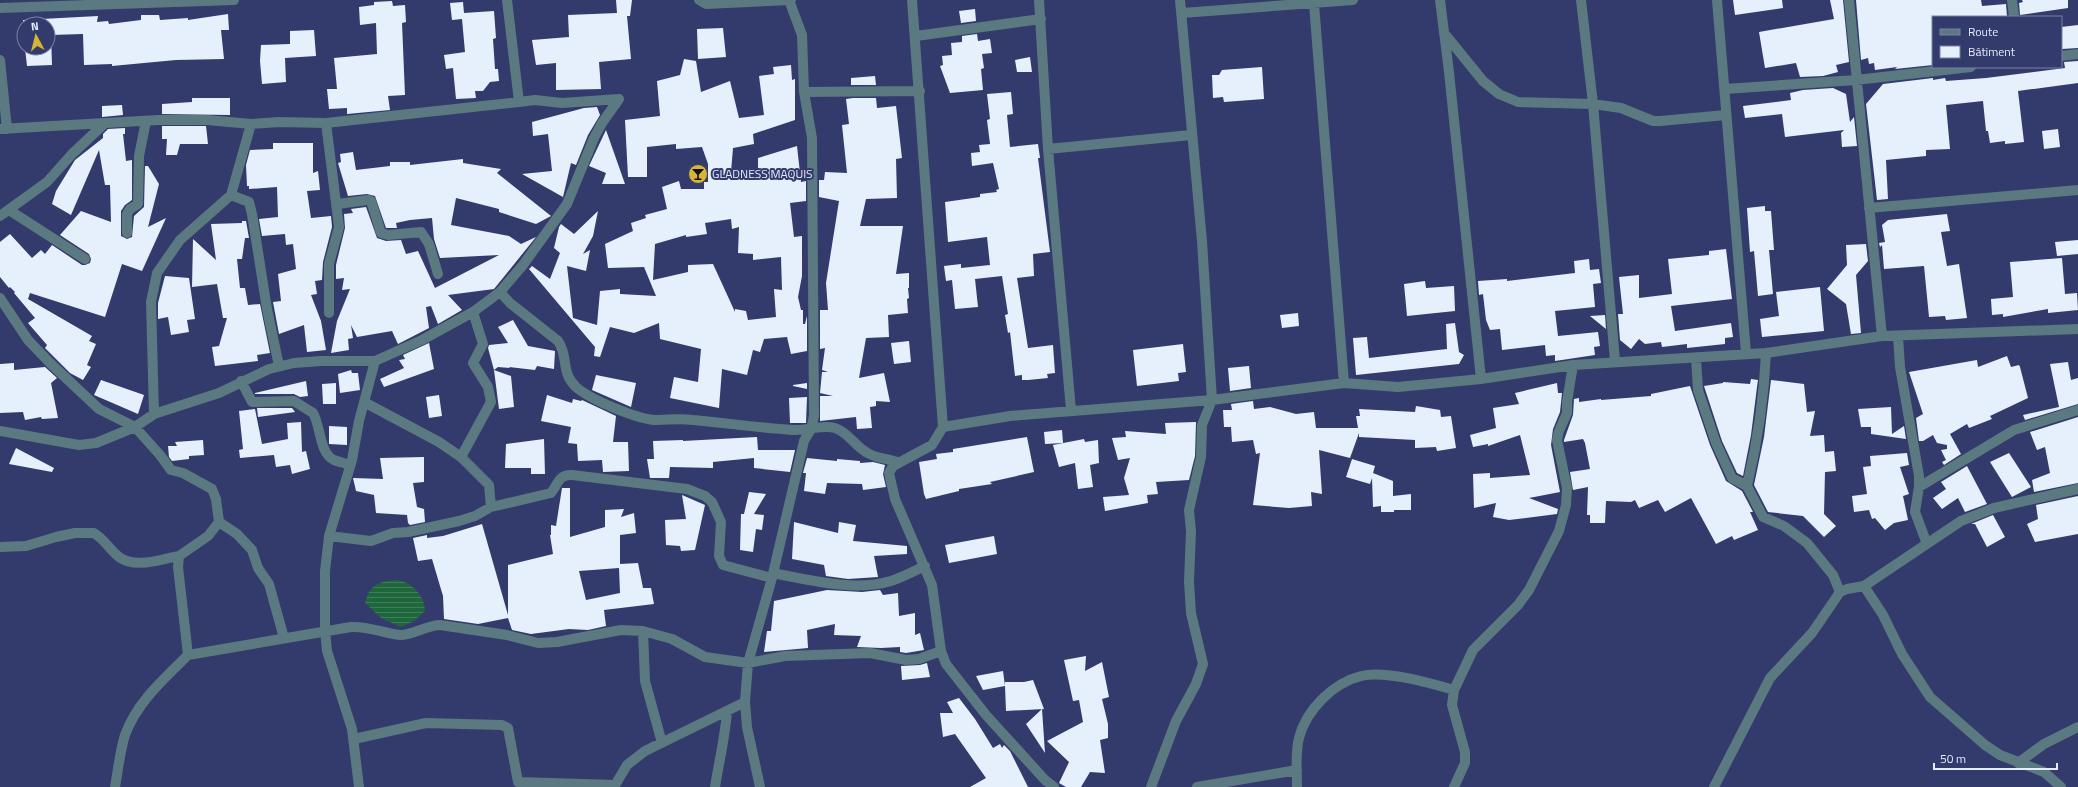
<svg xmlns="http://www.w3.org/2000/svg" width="2078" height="787" font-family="'Titillium Web',sans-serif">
<defs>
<pattern id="water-rules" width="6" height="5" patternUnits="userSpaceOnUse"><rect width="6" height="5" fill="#1e673d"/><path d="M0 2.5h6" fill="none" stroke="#3f7d5a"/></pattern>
</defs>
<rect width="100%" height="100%" fill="#323b6b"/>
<path fill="url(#water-rules)" d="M397,580C413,583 424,595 425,611L414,621L401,627L381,618L365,603C369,585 379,581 397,580Z"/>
<path fill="#e6f0fc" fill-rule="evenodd" d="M616,0H632L630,16H627L631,59L599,62L601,89L556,90V63L536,65L532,40L569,37L568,15L617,13Z
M1733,0H1782L1783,8L1735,15Z
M1830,0H1843L1849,62L1836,65L1838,72L1823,76L1800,77L1796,63L1765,68L1759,32L1834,19Z
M1856,0H1981L1982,6L2006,4L2007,17H1933V65L1895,69L1897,67L1875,70L1874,63L1869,64L1868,58L1861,60Z
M2022,0H2068V8L2020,15L2019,3L2023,2Z
M392,1L393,6L405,5L406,22L402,23L405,95L388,96L390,110L347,114V108L329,109L327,89H337L334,58L377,54L376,23L360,25L359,7L374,5V2Z
M463,2L464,13L494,11L496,38L493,39L495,69H498L499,81L490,82L483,91H475L476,98L456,99L453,68L446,69L444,55L465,52L462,19L452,20L450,3Z
M975,9L976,21L961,23L959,11Z
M228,14L229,30H221L224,59L176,60L112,66V64L84,65L83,34L51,35L52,65L27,66L25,48H48V24H24V31L23,20L98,16L97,22L108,21L109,24L141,20V15H159L160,20L188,18V20Z
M2078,25V48L2062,49L2061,27Z
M723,28L726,57L698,59L697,29Z
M314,30L316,56L285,58L286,82L262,84L260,61L261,45L290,44V31Z
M977,34L978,41L990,39L992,53L982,54L984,68L981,69L983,90L950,93L940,66L943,65L942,56L952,55L951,43L962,42V36Z
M1030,57L1032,72H1017L1015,60Z
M684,59L696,61L701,92L730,81L739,118L764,115L759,76L774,74L773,67L791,65L792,80L795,79V120L753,134L754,144L733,148L731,172L758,170V158L797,146L801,182L806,181V201L790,203L794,237L802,236V276L798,297L801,310H803V324H805L807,316V351L791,354L787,337L764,339L760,352L753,350L747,375L722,369L719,408L670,398L674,377L698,382L701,349L660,339L659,323L634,333L610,327L600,357L594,356L595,347L529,269L532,266L550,279L560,253L554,248L559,227L561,224L574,234L598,211L593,236L583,254L590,250L586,271L567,266L573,318L597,325L600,291L620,289V294L656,296L644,267L608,268L605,244L633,231L631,223L646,218L645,215L667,209L662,187L679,181L681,189H704V182H708V164L702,147L676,149V144L647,147V177H628L625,120L660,116L657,81L680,75ZM731,219L732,229L739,227L738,253L753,254V260L781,257L782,290L774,289L776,317L748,320L746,311L735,309V312L713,264L688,265V272L653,280L655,244L686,235V237L707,234L705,223Z
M2078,61V83L2018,91L2024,142L2005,144V141L1990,143L1988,131H1986L1983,101L1946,105L1950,149L1926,150V156L1886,160L1888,199L1877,200L1866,104L1883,84L1933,78V80L1945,78L1946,81L1986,78L2065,68L2064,62Z
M1262,67L1264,99L1224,102L1223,97L1213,98L1212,75H1219L1222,70Z
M875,76L876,85H851V78Z
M1833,88L1846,94L1850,122L1854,117L1857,146L1842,147L1841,133L1844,130L1785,137L1782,114L1745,118L1743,106L1791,100L1790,93L1803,90Z
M1011,92L1013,114L1007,115L1010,147L1038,144L1040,158H1038L1050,252L1033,254L1034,276L1017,278L1028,348L1053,345L1055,373L1047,374L1048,378L1028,380H1022V375L1015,376L1010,332L1008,333L1005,315L1008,314L1002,276L975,279L978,307L955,309L952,280L946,281L944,266L961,264V268L990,265L987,237L948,242L945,202L980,197V194L997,192L996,190L999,189L993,163L972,166L971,153L980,152L979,145L990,144L987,120L990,119L987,94Z
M192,98H230V115L162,114V104L192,102Z
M853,98H876L877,108L896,106L902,158L896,159L897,198L866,199L860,226H903L896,274L909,273V288H908L909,298L907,299L908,313L888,315L889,337L866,338L859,378L884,373L890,402L876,401V406L870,407L872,428L857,429L856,417L820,421V396H833L820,393L822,372H828L822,370L825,348L820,349V310H828L826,283L839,201L819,197V180H824L825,172L847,173L842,125L849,124L846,99Z
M122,105L123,115L102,117V106Z
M597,107L600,115L588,135L576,165L571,163L563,197L522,174L552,171L548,134L533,136L532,122L584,108Z
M162,126H206L208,144H180L177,155H166L167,139H162Z
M125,128V134H123L126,161L132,160V200L125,205L121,211V236L127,239L132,237L134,216L144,207L145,166H148L159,184L148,227L166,218L142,271L122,264L105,317L30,293L28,299L92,336L89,341L96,344L87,365L91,367L83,380L70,373L45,348L47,345L28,323L35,318L14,293L15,292L10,287L9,288L0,277V242L10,234L32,258L41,250L45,254L52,245L82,265H85L90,263L91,259L89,254L60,235L81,211L111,222L110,185H105L99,150L71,215L52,204L56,191L75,160L103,138V134L108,129Z
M2058,129L2060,147L2044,149L2042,131Z
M606,130L625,184H602L606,173L589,166Z
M273,143H313V173L318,171L320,190L307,191L311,218L331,216L332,227L323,262L322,280L315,281L317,294L311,295L321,321L326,350L307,352L304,325L279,334L273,302L281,301L278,274L296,269L293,244L286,245L285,234L262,236L259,219L278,217L277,187L249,189V186H247L246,165L250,150L273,149Z
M353,152L356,170L390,166V162H410V165L463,159V163L501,169L497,173L551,216L536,224L499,212V209L456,198L451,225L509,236L521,244L536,237L494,289L448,295L462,310L438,324L431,306L426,307L429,328L398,344L392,331L357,337L351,325L353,338L348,339L349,350L331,353L337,321L350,289L342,290L344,278L336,279V265L345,228L344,214L353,213L351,209L366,207L377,238L386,241L401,240L406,254L418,251L435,288L499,255L440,258L434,239L432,218L410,220L396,223L397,228H386L375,196L367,194L348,196L338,163L341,162L340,154Z
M1765,206V211H1771L1774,250H1769L1773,294L1758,296L1754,251L1750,252L1747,208Z
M1947,214L1950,231L1941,232L1947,266L1959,264L1967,318L1946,320L1945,316L1929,317L1924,266L1884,269L1882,245L1880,247L1879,243L1885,242L1882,225L1888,220Z
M242,221H246L249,238H245L242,259H237L240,288H245L248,305L260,304L270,353L257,355L258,361L215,366L212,347L219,346L227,318H223L217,284L192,287L193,239L216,260L211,224L242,223Z
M2078,240V254L2057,256L2055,242Z
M1866,244L1868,261L1856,275L1861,333L1851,334L1846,304L1827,289L1847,265L1846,245Z
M1726,249L1732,299L1671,306L1675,331L1731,323L1733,337L1725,338V344L1687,348V344L1662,347L1661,342L1645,344L1639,339L1631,349L1620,340L1618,314H1623L1619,277L1639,275V298L1672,294L1668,259L1709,255V251Z
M2062,258L2065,294L2077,293L2078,310L2048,313V309L2003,317V314L1992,315L1991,299L2013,297L2010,262Z
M1589,259L1590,270L1599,269L1601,283L1593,284L1595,307L1555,311L1558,336L1598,332L1600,346L1594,347L1595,355L1555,361V355L1546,356L1545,345L1502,350L1500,329L1490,330L1486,320L1483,294L1479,295L1478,281L1507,279V281L1575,273L1574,261Z
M165,276L189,278L195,319L187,320L189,332L171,335L168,317L158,319V303Z
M1425,281L1426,288L1454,286L1455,311L1407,316L1404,284Z
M1820,287L1824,331L1762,337L1760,319L1779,316L1776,292Z
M1298,313L1299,326L1282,328L1280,315Z
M1605,315L1606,329L1590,316Z
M513,320L528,346L555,351L554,369L537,366L535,370L509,367L510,368L498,367L494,370L511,376L514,407L499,409L494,370L488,348L489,345L508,343L498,327Z
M1455,323L1459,352L1464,355L1459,364L1356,375L1353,338L1367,337L1369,358L1447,349L1446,324Z
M909,341L911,362L894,364L891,343Z
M429,343L434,369L384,387L380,379L404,368L399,360L405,359L403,355Z
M1183,344L1186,372L1178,373L1179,381L1137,386L1133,350Z
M2007,356L2011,367L2019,365L2020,367L2028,398L1990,416L1992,419L1969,428L1967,424L1950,434L1961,454L1944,465L1942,462L1946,460L1941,450L1947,449V445L1937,443L1933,435L1923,441H1919L1916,418L1923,414L1909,372L1977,360L1978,367Z
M2068,362L2071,380L2078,378V404L2025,420L2023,415L2059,407L2050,364Z
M14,363V370L45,367L57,378L51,383L58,418L42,419L41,417L25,420L23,412L0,413V364Z
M1249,366L1251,388L1230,391L1228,368Z
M351,370L352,373H358L360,390L340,393L338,374Z
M596,375L636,383L631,407L592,390Z
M1751,379L1758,380L1757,387L1751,435L1743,476L1737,473L1722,441L1704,386L1723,383V382L1750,384Z
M101,380L144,395L138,414L94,395Z
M1771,380L1804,384L1807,412L1815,411L1810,436L1824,435L1825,452L1834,451L1836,471L1825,472L1824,514L1836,526L1824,537L1803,516L1768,512L1754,485L1764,437Z
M306,381L308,396L300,397L294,394H255V393Z
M336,383V404H323L322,384Z
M807,383V389L793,386V385Z
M1557,383L1558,393H1562L1560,412L1553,429L1551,445L1560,492L1529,498L1558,509L1557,514L1509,520L1493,517L1496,503L1474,508L1473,474L1490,473V478L1530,475L1520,435L1488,446V444L1473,447L1470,435L1496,428L1493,408L1519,404L1515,393Z
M1690,386L1710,445L1726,481L1742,491L1753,512H1750L1758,530L1734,540L1732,536L1716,544L1691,498L1665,512L1658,500L1639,508L1635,500L1631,502L1606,501L1605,523H1590V515H1587L1588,487L1573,490L1570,472L1590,469L1585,443L1583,439L1564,442V440L1573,415L1574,399L1579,398V402L1601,399V400L1651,396V394Z
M439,395L442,416L429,418L426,397Z
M547,395L572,403L573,399L581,401L582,400L616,416L613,442H628L629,471L603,472L602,460L578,461L577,444L568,443L571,427L541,421Z
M807,397L806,423H790L789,398Z
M1253,401L1254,409L1270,407L1296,414L1314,412L1316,428H1358L1356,416H1360L1359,409L1415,412L1416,406L1440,410L1441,417L1451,416L1456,448L1437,451L1436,447L1415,448V440L1359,437V433L1350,458L1319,450L1322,494L1311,492L1312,506L1289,508L1253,505L1260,453L1256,454L1253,440L1232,442L1231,427H1224L1223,410H1232L1231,404Z
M1891,407L1892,434L1904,426L1906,439L1871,434V427H1861L1858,409Z
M257,408H292L295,412L258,417Z
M255,409L262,444L288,439L287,423L301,422L302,452L306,451L310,469L292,474L290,465L276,467L274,455L240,458L239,450L243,449L239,411Z
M2078,417V483L2034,492L2032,480L2050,473L2045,447L2037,450L2030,432Z
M1196,422L1195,456L1189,480L1156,482L1158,494L1147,495L1148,503L1105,511L1103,497L1129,495L1124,478L1130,458L1118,460L1112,438L1126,437L1125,431L1166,434L1165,423Z
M329,426L347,427V445L329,444Z
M1062,430L1063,443L1045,444L1044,432Z
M757,437L758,450H795L790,472L754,468V458L713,462V468L670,467L669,478H650L647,459H654L653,441L683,440V441Z
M1027,437L1034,472L990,482L992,484L959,489V491L926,499L924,494L919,462L937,459L936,454L953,452V449Z
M544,439L545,474H531V468H505L506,444Z
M1084,439L1085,442L1098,440L1099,463L1090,465L1093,487L1078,489L1075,463L1059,467L1053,445Z
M203,440L204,455L189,456V459L172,461L169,457L168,446H177L175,442Z
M16,448L54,468L52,472L9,464Z
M1907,453L1909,465L1900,467L1909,494L1903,496L1908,520L1894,523L1885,530L1875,518L1872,519L1869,510L1854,512L1852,496L1867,494L1863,467L1871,466L1870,456Z
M2009,453L2031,487L2012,497L1990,462Z
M424,457V482L413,483L417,507L424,509L425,522L410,525L408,523L407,515L376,513L374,495L356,491L353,478L383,479L380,458Z
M807,458L837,461V459L860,461V463L873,462L885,465L883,474L886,487L863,490L862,484L827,483L825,494L804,491L806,473H803Z
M1352,459L1375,466L1373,473L1393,481V496L1411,494V510H1394V512H1381V506L1373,507L1372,478L1370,484L1346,477Z
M1967,466L1987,504L1965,512L1958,498L1942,509L1933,498L1946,489L1941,482Z
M562,488H570V537L605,527V510L624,509L621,517L634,513L636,533L620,535V564L638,563L643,588H651L654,604L604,610L606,626L588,630L569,629L531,634L512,630L508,618L478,624L444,619L443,596L432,559L418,561L413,538L427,535V538L443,536L482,524L508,615V565L553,554L550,535H551V525L556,526ZM619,568L620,593L586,600L579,571Z
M749,492L766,494L754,514L764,515L762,530L756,529L753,552L740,550L741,514H744Z
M682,495L705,505L695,550L681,551L680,546L666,545L665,520L686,519Z
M2078,496V534L2035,542L2027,524L2038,519L2036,505Z
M1993,515L2005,537L1987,547L1975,524H1971Z
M794,522L838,533L839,522L856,525L853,541L907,546V554L874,556L878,577L848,579L826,576L824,565L792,559Z
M994,536L997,554L949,563L945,545Z
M827,590L862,592L880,590L883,595L898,593L899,616L915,613V635L920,633L924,650L906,653L900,652V647L881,648L857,647L861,636L834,635L835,624L807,630L808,648L764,652L767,631H771L774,601Z
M1086,656L1085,671L1102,662L1109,697L1102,699L1108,724V738L1100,740L1105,773L1090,772L1081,787H1066L1059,783L1069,762L1047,741L1083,722L1079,700L1073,701L1064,660Z
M927,663L930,677L902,680L901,666L920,665Z
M1003,671L1005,686V682H1024L1033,680L1044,709L1006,711L1005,686L983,690L976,676Z
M959,698L975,719L993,748L1000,744L1002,748L1004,745L1010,751L1028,787H970L986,778L955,734L943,737L940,713H953L947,702Z
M1042,709L1045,753L1026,724Z"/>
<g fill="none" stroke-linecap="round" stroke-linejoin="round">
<path stroke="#5b7981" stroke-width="10" d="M2012,0L2014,17"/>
<path stroke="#5b7981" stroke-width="10" d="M507,0L519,102
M699,0L706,4L791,0
M912,0L943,427L932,445L893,466L889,473L895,499L932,585L941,651L946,664L986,715L1045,780L1054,787
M1039,0L1048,149L1071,410
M1440,0L1449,72L1481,379
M1581,0L1593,104L1615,361
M1717,0L1746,353
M1849,0L1882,336
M1314,4L1344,383
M0,8L234,0
M1182,13L1353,0
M1444,33L1483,81L1499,94L1518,102L1593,104L1621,108L1653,121H1660L1726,115
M916,36L1041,19
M2061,56L2078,54
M0,60L7,129
M1725,89L1856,80L1971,67
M804,92L920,91
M326,123L339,227L329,264V313
M0,129L158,120H207L251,124L279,122L326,123L519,102L535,100L562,103L619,99
M1048,149L1191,135
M231,195L249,202L252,214L267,309L279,366
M338,204L368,200L371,201L381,233L388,235L421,232L429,244L438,274
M1869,208L2078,190
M9,210L85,259
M0,216L47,182L72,154L104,124
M127,233V214L130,209L138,204L139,156L146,121
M500,292L510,303L558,341C569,356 560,372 576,387C591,400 635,418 654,420C667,420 680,418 693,420C727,423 760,428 793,430C807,431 822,424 835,428C848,432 855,446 866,452C876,459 886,458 897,462
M0,298L28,340L50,363L99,409L135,427L160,455L171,470L183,473L212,489L216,499L219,522L208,536L179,556L178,567L188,655C164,679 137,702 125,735C120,751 118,770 115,787
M1898,336L1900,367L1919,476V487L1915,512L1927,544
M1696,358L1698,390L1716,443L1732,478L1747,486L1763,517L1784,526L1807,543L1833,575L1840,592L1812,633L1770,678L1714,787
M241,381L252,402L294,401L313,413C321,426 319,453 334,460C339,462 345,463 350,465
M364,402L439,442L461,457L489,485L491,507
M154,414L151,302L157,273L180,240L231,195L251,124
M943,427L1010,416L1212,400L1344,383L1398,387L1481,379L1573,365L1766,353L1882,336L2078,329
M0,431L79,445L96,443L135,427L154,414L219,393L269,369L294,363L321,361H375
M461,457L491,402L488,387L473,363L483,344L473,312
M1747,486C1758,440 1764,400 1766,353
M1919,487L2014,430L2078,410
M219,522L237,534L252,550L258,568L269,584L284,638
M329,536L371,541L393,533L408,532L459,521L475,516L491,507L551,493C558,484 559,474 572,475L687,489L705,496L712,502L721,522L719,556L723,565L772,578
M0,547L26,546L56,537L75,533H94C104,539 110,550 119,557C135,569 161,559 179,556
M773,573C809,580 855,592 891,581C903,577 914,571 925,566
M1864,586L1961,521L1994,508L2078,489
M1840,592L1847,589L1864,586L1883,615L1902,654L1930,697L1985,745L2000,755L2044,772L2061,787
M643,631L645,681L662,743
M188,655L351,627C368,626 383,633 400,635C411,636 427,625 440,625L507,635L538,643L557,642L621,630L643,631L672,639L705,657L748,663L785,656L870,653L906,660L919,659L941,651
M354,739L426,723L502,725L508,728L518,782L615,785
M2018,763L2044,744L2078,727
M359,787L352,729L327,651L325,630V571L329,536L352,460L359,421L375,361L422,340L473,312L500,292L523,265L567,204L594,138L602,123L619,99
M614,787L627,765L645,751L745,702
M715,787C719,762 725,737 727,712
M760,787L747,727L745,702L748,663L772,578L804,441L811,429L814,416L812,138L804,92L802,35L789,0
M1151,787L1176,721L1196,684L1203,664L1191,613L1189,582L1191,531L1189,510L1201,457L1202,425L1212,400L1202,241L1180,0
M1197,787L1297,770
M1297,787C1297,772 1295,753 1299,738C1306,710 1333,683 1361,676C1385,670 1430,683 1454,690
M1454,787L1465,763V752L1452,705L1454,690L1473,650L1518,605L1529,590L1559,531L1566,505L1567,488L1557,440L1559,431L1567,413V402L1573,365"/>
</g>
<defs>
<g id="bar-disc" transform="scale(1)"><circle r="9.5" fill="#d6b534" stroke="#323b6b"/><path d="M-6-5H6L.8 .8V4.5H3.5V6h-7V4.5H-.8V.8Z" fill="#111"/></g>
</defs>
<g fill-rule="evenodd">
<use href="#bar-disc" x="698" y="174"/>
</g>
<g text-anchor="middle" stroke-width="4" stroke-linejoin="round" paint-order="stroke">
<g font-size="12" fill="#e6ebfd" stroke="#323b6b" text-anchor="start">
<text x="712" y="178">GLADNESS MAQUIS</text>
</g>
</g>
<rect x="1932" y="16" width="130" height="52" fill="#323b6b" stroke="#7a81a5"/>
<rect x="1940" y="29" width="20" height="6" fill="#5b7981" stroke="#7a81a5"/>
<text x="1968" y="36" font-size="12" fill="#e6ebfd">Route</text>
<rect x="1940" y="46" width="20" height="12" fill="#e6f0fc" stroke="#7a81a5"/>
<text x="1968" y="56" font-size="12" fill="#e6ebfd">Bâtiment</text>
<g transform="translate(36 36) rotate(353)"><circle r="19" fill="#323b6b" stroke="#7a81a5"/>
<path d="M0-3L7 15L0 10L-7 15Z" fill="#d6b534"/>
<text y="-6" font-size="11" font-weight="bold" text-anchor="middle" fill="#e6ebfd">N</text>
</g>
<path d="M1934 763v6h123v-6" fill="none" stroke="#e6ebfd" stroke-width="2"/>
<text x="1940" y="763" font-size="12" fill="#e6ebfd" stroke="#323b6b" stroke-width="3" paint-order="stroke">50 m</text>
</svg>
